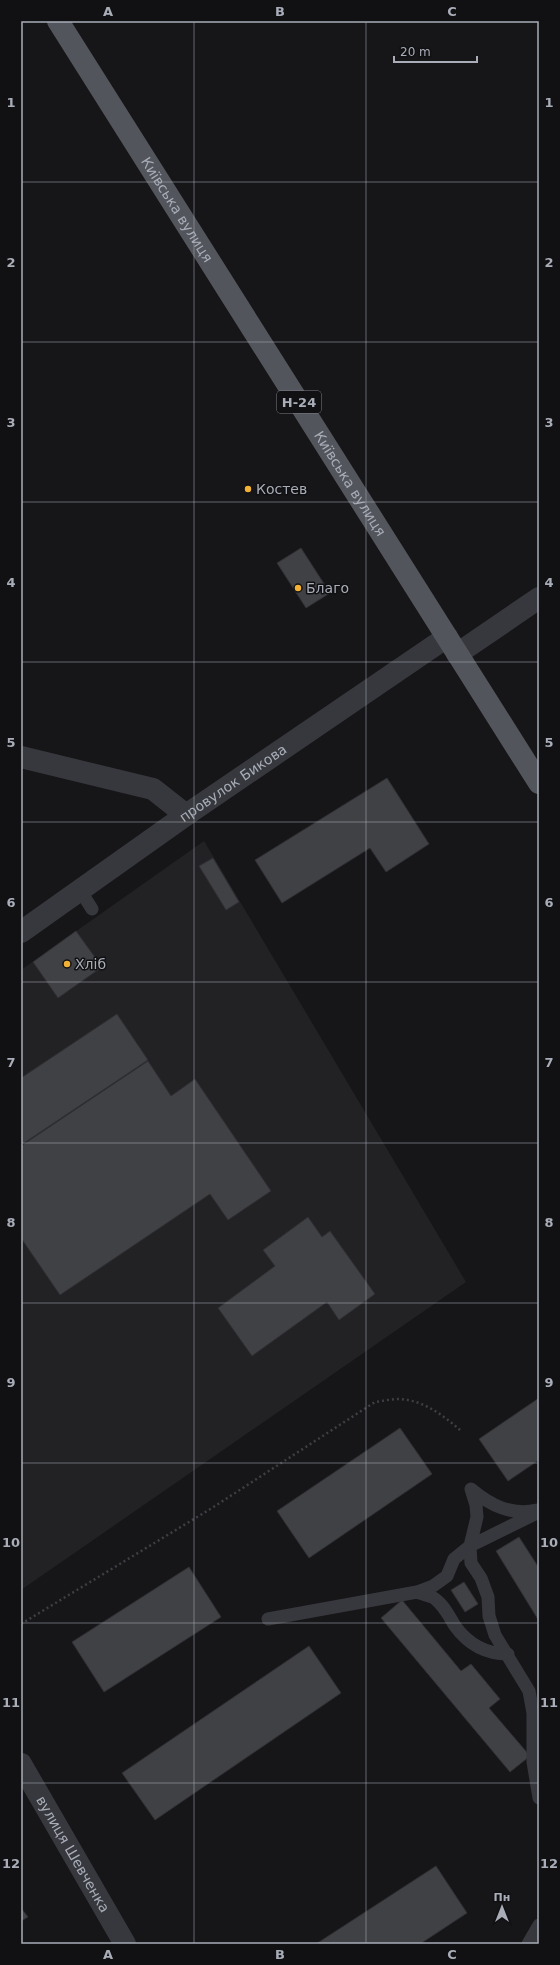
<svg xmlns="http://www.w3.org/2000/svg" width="560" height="1965" font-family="'DejaVu Sans',sans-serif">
<rect width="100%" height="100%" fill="#161618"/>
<path fill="#222225" d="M204,841L466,1282L21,1590V970Z"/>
<path fill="#404145" stroke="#303034" d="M301,548L330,593L306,608L277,563Z
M387,778L429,844L386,872L370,848L282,903L255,860Z
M213,858L239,902L226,910L199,866Z
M76,931L102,967L58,998L33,962Z
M117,1014L148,1060L21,1145V1078Z
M148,1061L171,1096L195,1079L271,1191L228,1220L210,1194L60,1295L21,1238V1146Z
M308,1217L322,1237L330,1231L375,1294L339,1320L327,1302L252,1356L218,1308L275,1266L263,1250Z
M539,1398V1460L508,1481L479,1439Z
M400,1428L432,1474L309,1558L277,1511Z
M519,1537L539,1568V1621L496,1551Z
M189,1567L221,1617L104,1692L72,1642Z
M464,1582L478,1604L465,1612L451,1590Z
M402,1600L461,1671L471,1664L500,1699L489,1708L530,1756L510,1772L381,1618Z
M309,1646L341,1693L155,1820L122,1773Z
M436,1866L467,1913L420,1944H316Z
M21,1908L28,1917L21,1921Z"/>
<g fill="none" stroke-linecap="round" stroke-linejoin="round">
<path stroke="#3d3f44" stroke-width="2.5" stroke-dasharray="2 3" stroke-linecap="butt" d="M21,1624L212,1508L375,1402C383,1401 391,1399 399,1399C423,1400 443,1415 460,1430"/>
<path stroke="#37383d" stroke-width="13" d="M80,890L92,909
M471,1489C490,1505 511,1516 537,1510
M539,1512L470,1546L471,1563L481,1578L488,1597L489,1616L495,1635L529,1691L533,1713V1762L539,1798
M417,1592C421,1594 427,1595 432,1597C442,1602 449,1616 455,1626C468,1644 486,1654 508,1654
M268,1619L417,1592L433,1586L447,1576L454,1559L470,1546L477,1517L476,1505L471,1489
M528,1944L539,1925"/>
<g stroke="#37383d" stroke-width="22">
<path d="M457,654L539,598"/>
<path d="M21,757L153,789L186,815"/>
<path id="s1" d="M21,932L186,815L447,637"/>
<path id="s2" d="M21,1764L125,1944"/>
</g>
<path stroke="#53555c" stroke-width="22" id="s3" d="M58,21L539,783"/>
</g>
<path fill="none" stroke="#a8adb8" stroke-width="1" stroke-opacity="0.55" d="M194,21V1944M366,21V1944M21,182H539M21,342H539M21,502H539M21,662H539M21,822H539M21,982H539M21,1143H539M21,1303H539M21,1463H539M21,1623H539M21,1783H539"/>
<g fill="#f2b134" stroke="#111113" stroke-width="1.5">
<circle cx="248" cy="489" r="4"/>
<circle cx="298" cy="588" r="4"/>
<circle cx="67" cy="964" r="4"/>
</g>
<g text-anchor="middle" stroke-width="3" stroke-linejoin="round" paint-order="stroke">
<rect fill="#111113" stroke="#7b7e86" stroke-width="1" x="277" y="391" width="44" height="22" rx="3"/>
<g font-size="13" font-weight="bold" fill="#a8adb8">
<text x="299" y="407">Н-24</text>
</g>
<g font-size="14" fill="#a8adb8" stroke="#111113">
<text dy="5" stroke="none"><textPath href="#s3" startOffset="223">Київська вулиця</textPath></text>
<text dy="5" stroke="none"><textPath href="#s3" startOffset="547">Київська вулиця</textPath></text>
<text dy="5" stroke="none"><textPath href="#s1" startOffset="259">провулок Бикова</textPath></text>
<text dy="5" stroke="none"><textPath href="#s2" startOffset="104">вулиця Шевченка</textPath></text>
</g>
<g font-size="14" fill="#a8adb8" stroke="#111113" text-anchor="start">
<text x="256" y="494">Костев</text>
<text x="306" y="593">Благо</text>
<text x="75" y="969">Хліб</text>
</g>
</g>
<rect width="560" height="1965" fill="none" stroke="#111113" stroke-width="44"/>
<g transform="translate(502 1907)" stroke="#111113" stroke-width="3" paint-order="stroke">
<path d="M0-3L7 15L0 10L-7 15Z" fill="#a8adb8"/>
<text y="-6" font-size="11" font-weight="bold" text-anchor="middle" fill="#a8adb8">Пн</text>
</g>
<path d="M394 56v6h83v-6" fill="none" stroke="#a8adb8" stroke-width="2"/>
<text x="400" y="56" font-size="12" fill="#a8adb8" stroke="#111113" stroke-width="3" paint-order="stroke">20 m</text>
<rect x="22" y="22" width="516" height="1921" fill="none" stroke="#a8adb8" stroke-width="1.5"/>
<g font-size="13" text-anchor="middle" font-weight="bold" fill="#a8adb8">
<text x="108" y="16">A</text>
<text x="280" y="16">B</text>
<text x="452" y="16">C</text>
<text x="11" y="107">1</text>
<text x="549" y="107">1</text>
<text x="11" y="267">2</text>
<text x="549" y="267">2</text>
<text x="11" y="427">3</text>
<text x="549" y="427">3</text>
<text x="11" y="587">4</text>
<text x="549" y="587">4</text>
<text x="11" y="747">5</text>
<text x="549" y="747">5</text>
<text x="11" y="907">6</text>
<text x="549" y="907">6</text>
<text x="11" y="1067">7</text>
<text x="549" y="1067">7</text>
<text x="11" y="1227">8</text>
<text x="549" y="1227">8</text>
<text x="11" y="1387">9</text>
<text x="549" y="1387">9</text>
<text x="11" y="1547">10</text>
<text x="549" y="1547">10</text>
<text x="11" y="1707">11</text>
<text x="549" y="1707">11</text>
<text x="11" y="1868">12</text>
<text x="549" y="1868">12</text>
<text x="108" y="1959">A</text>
<text x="280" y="1959">B</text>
<text x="452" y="1959">C</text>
</g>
</svg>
